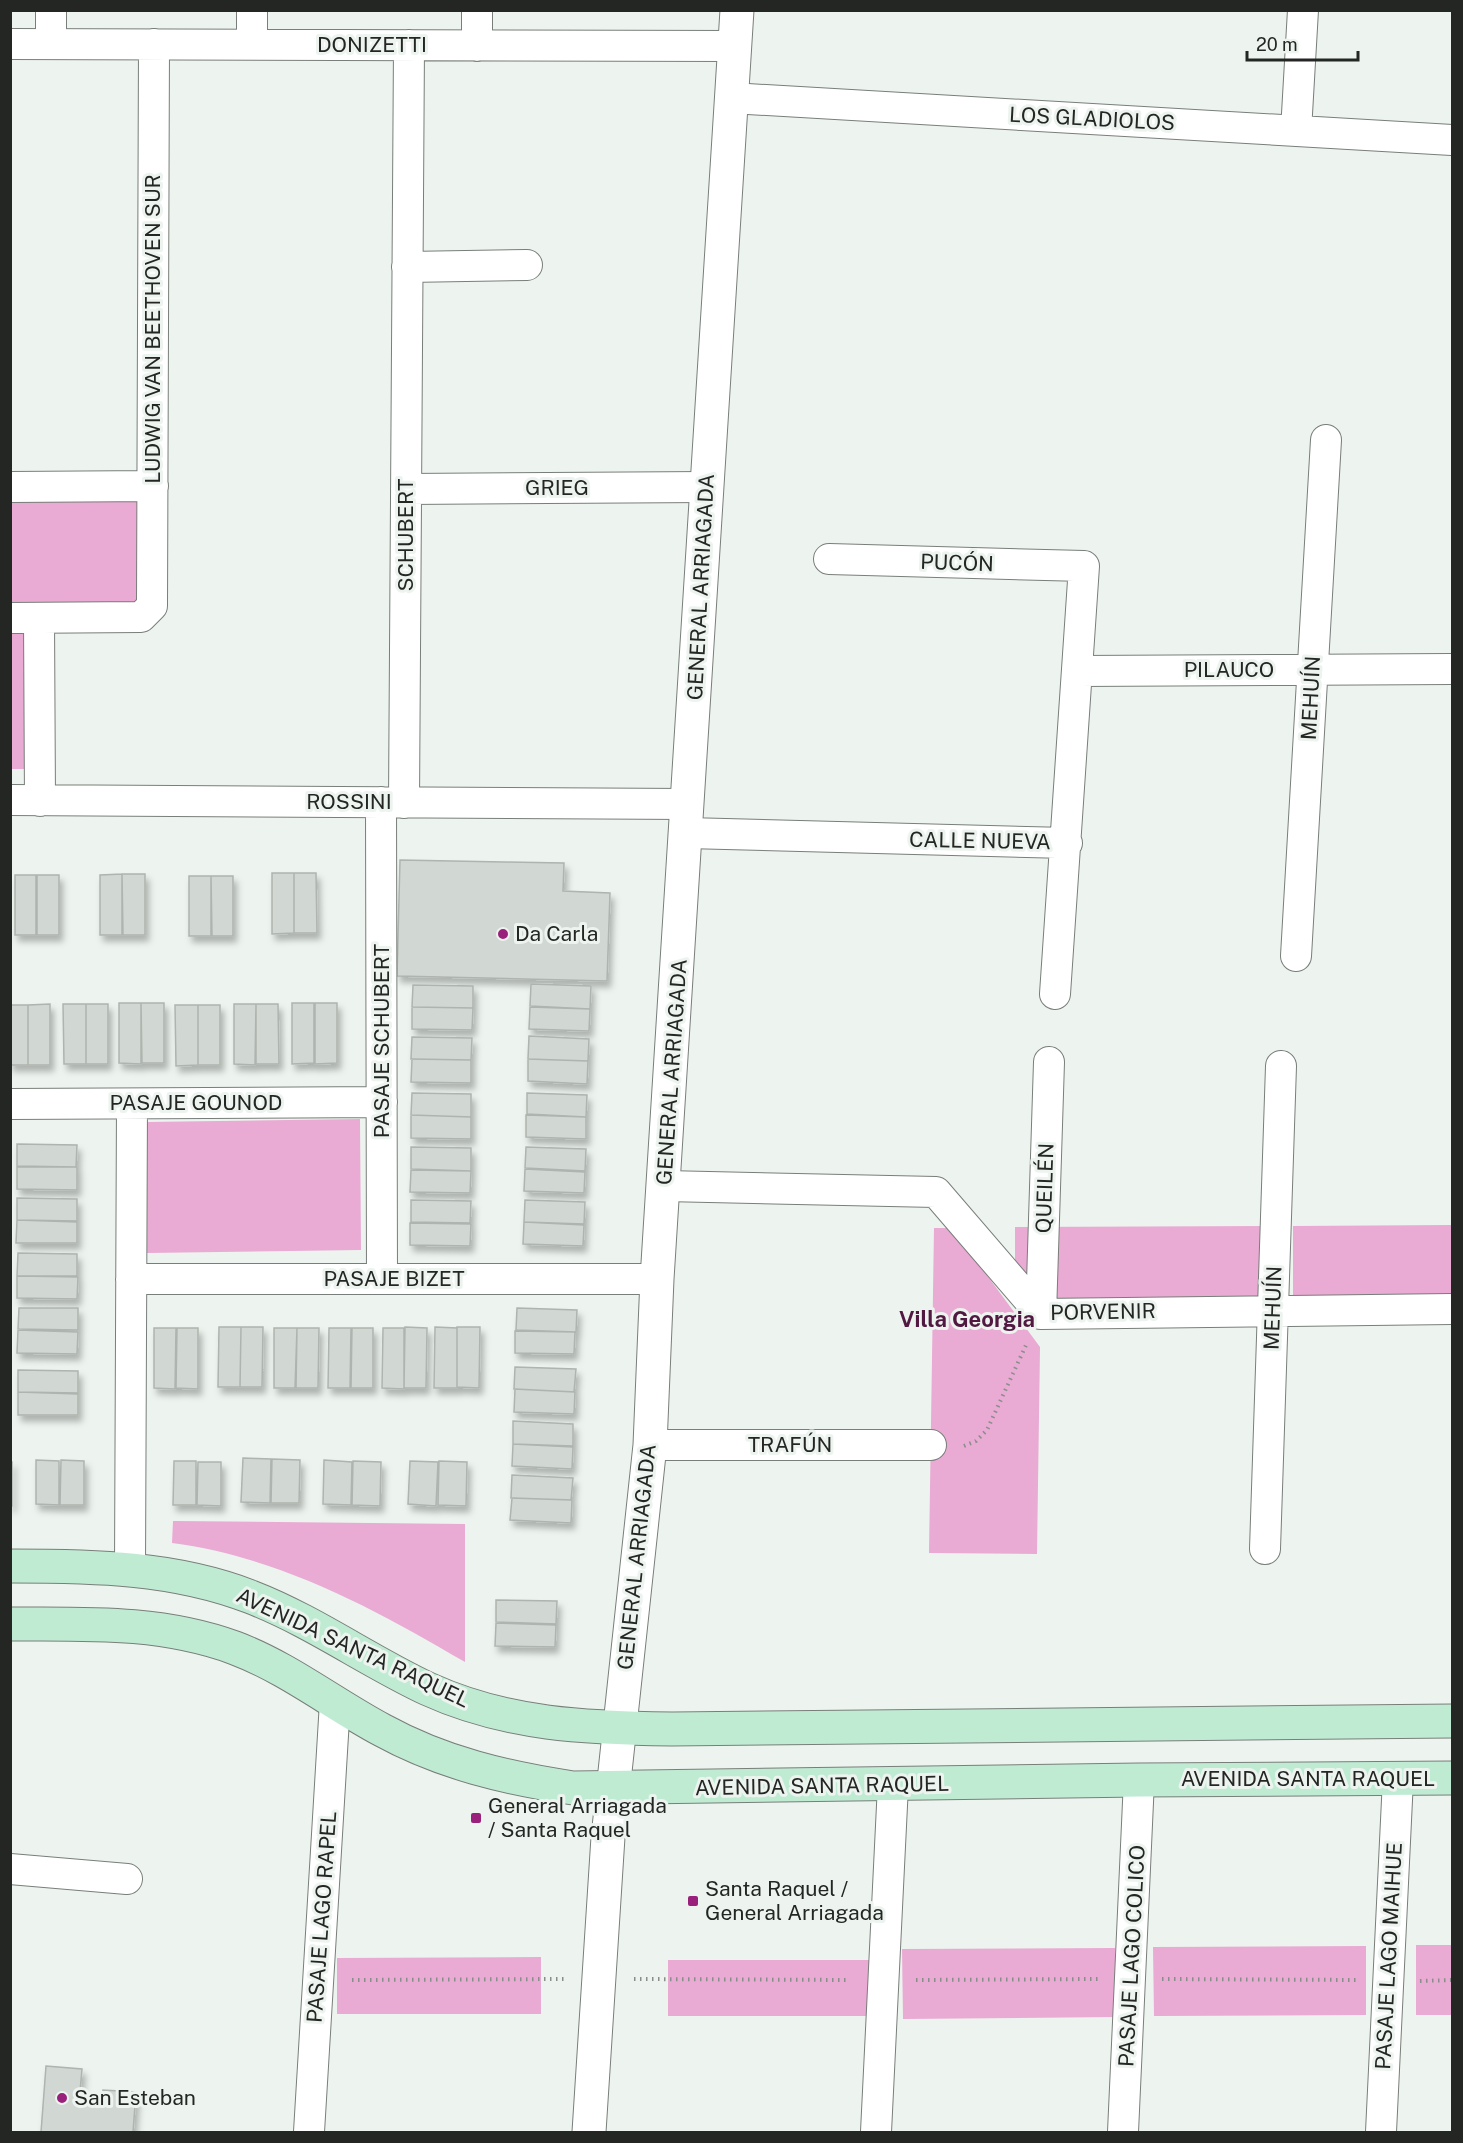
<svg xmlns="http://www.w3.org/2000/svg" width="1463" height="2143" font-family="'Public Sans',sans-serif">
<defs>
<filter id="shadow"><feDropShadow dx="3.5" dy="6" stdDeviation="3" flood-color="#0004"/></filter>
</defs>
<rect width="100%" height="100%" fill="#edf4ef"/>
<path fill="#e9aad3" d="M10,496L140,497L138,606L11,608Z
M10,632H27L28,769H11Z
M360,1119L361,1250L147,1253L146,1122Z
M1452,1225V1297L1293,1298V1226Z
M1269,1226V1297L1051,1299L1015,1267V1227Z
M934,1228H952L1040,1347L1037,1554L929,1553Z
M173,1521L465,1524V1662C373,1608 279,1557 172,1543Z
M1416,1945H1452V2015H1416Z
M1366,1946V2015L1154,2016L1153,1947Z
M1115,1948L1116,2017L903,2019L902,1949Z
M541,1957V2014H337V1958Z
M668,1960H872V2016H668Z"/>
<path fill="#d1d7d2" stroke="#aeb4af" stroke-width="1.5" filter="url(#shadow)" d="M400,860L564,863L563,891L610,893L607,981L397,976Z
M272,873H294V933L272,934Z
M294,873H316L317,933H294Z
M122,874V935H100V875Z
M122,874H145V935H123Z
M15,875H36V935H15Z
M37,875H59V935H37Z
M189,876H211V936H189Z
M211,876H233V936H212Z
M531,984L591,986L590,1009L530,1006Z
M413,985L473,986V1008L412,1007Z
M119,1003H141V1064L119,1063Z
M141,1003H164V1063H142Z
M292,1003H314V1063L292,1064Z
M315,1003H337V1063L315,1064Z
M50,1004V1065H28V1005Z
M63,1004H86V1064H64Z
M86,1004H108V1064H86Z
M234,1004H256L255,1065L234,1064Z
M256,1004H278L279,1064H256Z
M10,1005H28V1065H10Z
M175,1005H198V1065L176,1066Z
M198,1005H220V1065H198Z
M412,1007L473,1008L472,1030L412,1029Z
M530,1007L590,1009L589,1031L529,1029Z
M529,1036L589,1039L588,1061L528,1059Z
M412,1037L472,1038L471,1060L411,1059Z
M412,1059L471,1060V1083L411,1082Z
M528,1059L588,1061L587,1084L528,1081Z
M412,1093L471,1094V1117L411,1115Z
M527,1093L587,1095L586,1117L527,1114Z
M411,1115L471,1117V1139L411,1138Z
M526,1115L586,1117V1139L526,1137Z
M17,1144L77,1145L76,1167L17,1166Z
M411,1147L471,1148V1171L411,1169Z
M526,1147L586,1149L585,1171L525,1168Z
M17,1167H77V1190L17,1189Z
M525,1169L585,1172L584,1193L524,1191Z
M411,1170L471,1171L470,1193L410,1192Z
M17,1198L77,1199V1221L17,1220Z
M411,1200L471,1201L470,1223L411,1222Z
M525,1200L585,1202L584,1224L524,1222Z
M17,1220L77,1222V1243H16Z
M524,1222L584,1225L583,1246L523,1244Z
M410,1223L471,1224L470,1246L410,1245Z
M18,1253L77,1254V1276H17Z
M17,1276L78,1277L77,1299L17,1298Z
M19,1308H78V1330L18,1329Z
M517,1308L577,1310L576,1332L516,1330Z
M219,1327H241L240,1387H218Z
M241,1327H263L262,1387H240Z
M405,1327L427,1328L426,1388H404Z
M435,1327L457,1328V1388H434Z
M457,1327H480L479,1388L457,1387Z
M154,1328H176L175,1389L154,1388Z
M177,1328H198V1389L176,1388Z
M274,1328H297L295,1388H274Z
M297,1328H319L318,1388H296Z
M329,1328H351L350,1388H328Z
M352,1328H373V1388H351Z
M383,1328H404V1389L382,1388Z
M18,1330L78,1332L77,1354L17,1353Z
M515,1331L575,1332L574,1354L515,1353Z
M515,1367L576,1369L574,1392L514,1389Z
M18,1370L78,1371V1393L18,1392Z
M515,1389L575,1392L574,1414L514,1412Z
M18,1392L78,1394V1415H18Z
M513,1421L573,1424V1446L513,1444Z
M513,1444L573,1447L572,1469L512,1466Z
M243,1458L271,1459L270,1503L241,1502Z
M272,1459L300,1460L299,1503H271Z
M36,1460L59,1461V1505L36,1504Z
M61,1460L84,1461V1505H60Z
M324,1460L352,1462L351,1505L323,1504Z
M174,1461H196V1505H173Z
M353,1461L381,1462L380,1506L352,1505Z
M410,1461L438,1462L436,1506L408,1504Z
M439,1461L467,1462L466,1506L438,1505Z
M10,1462H12V1506H10Z
M198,1462H221V1506L197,1505Z
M512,1475L573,1478L571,1500L511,1498Z
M512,1498L572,1500L571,1523L510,1520Z
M496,1600L557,1601L556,1624L496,1622Z
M496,1623L556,1625L555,1647L495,1646Z
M46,2066L82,2069L79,2103L102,2105L103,2090L136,2092L133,2132H41Z"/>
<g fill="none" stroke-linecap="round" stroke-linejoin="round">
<g stroke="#787e79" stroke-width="32">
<path id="minor" d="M252,10V44
M10,44L734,46
M51,44V10
M477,46V10
M731,98L1452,140
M1296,131L1303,10
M407,267L527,265
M10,487L153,486
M406,489L707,487
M829,559L1084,566L1055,994
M10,618L141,617L152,606L154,44
M39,618L40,801
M1078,671L1452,669
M10,800L688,804
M381,802L382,1279
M404,803L409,45
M687,833L1067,843
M1296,956L1326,440
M10,1104L382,1102
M665,1186L936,1192L1041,1314L1452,1309
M131,1279H657
M1041,1314L1049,1062
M650,1445H931
M1265,1549L1281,1066
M130,1568L132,1104
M10,1869L127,1879
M309,2132L335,1702
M876,2132L893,1785
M1123,2132L1139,1780
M1381,2132L1398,1779"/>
</g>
<g stroke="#787e79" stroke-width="35">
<path id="tertiary" d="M589,2132L608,1837L650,1445L657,1279L737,10"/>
</g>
<g stroke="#787e79" stroke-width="35">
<path id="secondary" d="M10,1566C93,1566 174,1567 251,1597C313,1621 368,1661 428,1689C507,1725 587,1728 672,1729L1452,1721
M10,1624C87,1624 162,1621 235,1648C288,1668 333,1704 382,1730C442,1763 506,1778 573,1788L1139,1780L1452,1778"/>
</g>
<path stroke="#8a8e8b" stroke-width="4" stroke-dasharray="1.5 4.5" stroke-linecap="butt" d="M964,1446L976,1441L987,1430L1027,1343
M634,1979L849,1980
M1162,1979L1356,1980
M352,1980L564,1979
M916,1980L1098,1979
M1420,1981L1452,1980"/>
<use href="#minor" stroke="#fff" stroke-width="30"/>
<use href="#tertiary" stroke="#fff" stroke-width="33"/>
<use href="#secondary" stroke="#c0ebd3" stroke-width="33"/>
</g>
<g fill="#99217b" stroke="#edf4ef" stroke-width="2">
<circle cx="503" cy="934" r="6"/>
<rect x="470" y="1812" width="12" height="12" rx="3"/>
<rect x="687" y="1895" width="12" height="12" rx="3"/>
<circle cx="62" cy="2098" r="6"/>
</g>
<g text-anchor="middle" stroke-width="6" stroke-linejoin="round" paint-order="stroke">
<g font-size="21" fill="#242624" stroke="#edf4ef">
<text x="372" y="52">DONIZETTI</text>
<text transform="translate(1092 119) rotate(3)" y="7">LOS GLADIOLOS</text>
<text transform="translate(153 329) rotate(-90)" y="7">LUDWIG VAN BEETHOVEN SUR</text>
<text x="557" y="495">GRIEG</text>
<text transform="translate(406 535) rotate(-90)" y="7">SCHUBERT</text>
<text transform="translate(957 563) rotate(2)" y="7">PUCÓN</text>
<text transform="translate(701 587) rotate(-87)" y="7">GENERAL ARRIAGADA</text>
<text x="1229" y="677">PILAUCO</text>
<text transform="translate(1311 698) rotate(-87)" y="7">MEHUÍN</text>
<text x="349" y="809">ROSSINI</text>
<text transform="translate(980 841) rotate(1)" y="7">CALLE NUEVA</text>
<text transform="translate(382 1041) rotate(-90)" y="7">PASAJE SCHUBERT</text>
<text transform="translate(672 1072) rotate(-86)" y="7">GENERAL ARRIAGADA</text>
<text x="196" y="1110">PASAJE GOUNOD</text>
<text transform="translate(1045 1188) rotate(-88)" y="7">QUEILÉN</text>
<text x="394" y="1286">PASAJE BIZET</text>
<text transform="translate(1273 1308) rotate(-88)" y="7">MEHUÍN</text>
<text transform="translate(1103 1312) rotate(-1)" y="7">PORVENIR</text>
<text x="790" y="1452">TRAFÚN</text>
<text transform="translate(637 1557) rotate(-84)" y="7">GENERAL ARRIAGADA</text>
<text transform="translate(353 1648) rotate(25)" y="7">AVENIDA SANTA RAQUEL</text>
<text x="1308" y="1786">AVENIDA SANTA RAQUEL</text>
<text transform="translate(822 1786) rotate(-1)" y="7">AVENIDA SANTA RAQUEL</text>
<text transform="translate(322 1917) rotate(-86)" y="7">PASAJE LAGO RAPEL</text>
<text transform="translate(1132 1956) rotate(-87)" y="7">PASAJE LAGO COLICO</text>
<text transform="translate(1389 1956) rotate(-87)" y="7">PASAJE LAGO MAIHUE</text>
</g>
<g font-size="21" fill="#242624" stroke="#edf4ef" text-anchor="start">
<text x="515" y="941">Da Carla</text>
<text x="488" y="1813">General Arriagada<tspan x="488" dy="24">/ Santa Raquel</tspan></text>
<text x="705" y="1896">Santa Raquel /<tspan x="705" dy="24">General Arriagada</tspan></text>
<text x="74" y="2105">San Esteban</text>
</g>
<g font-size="22" font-weight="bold" fill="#511841" stroke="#edf4ef">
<text x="967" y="1327">Villa Georgia</text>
</g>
</g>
<rect width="1463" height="2143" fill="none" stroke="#242624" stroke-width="24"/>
<path d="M1247 51v9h111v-9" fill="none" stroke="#242624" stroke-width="3"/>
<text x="1256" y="51" font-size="18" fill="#242624" stroke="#edf4ef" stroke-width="4.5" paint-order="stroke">20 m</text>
</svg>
